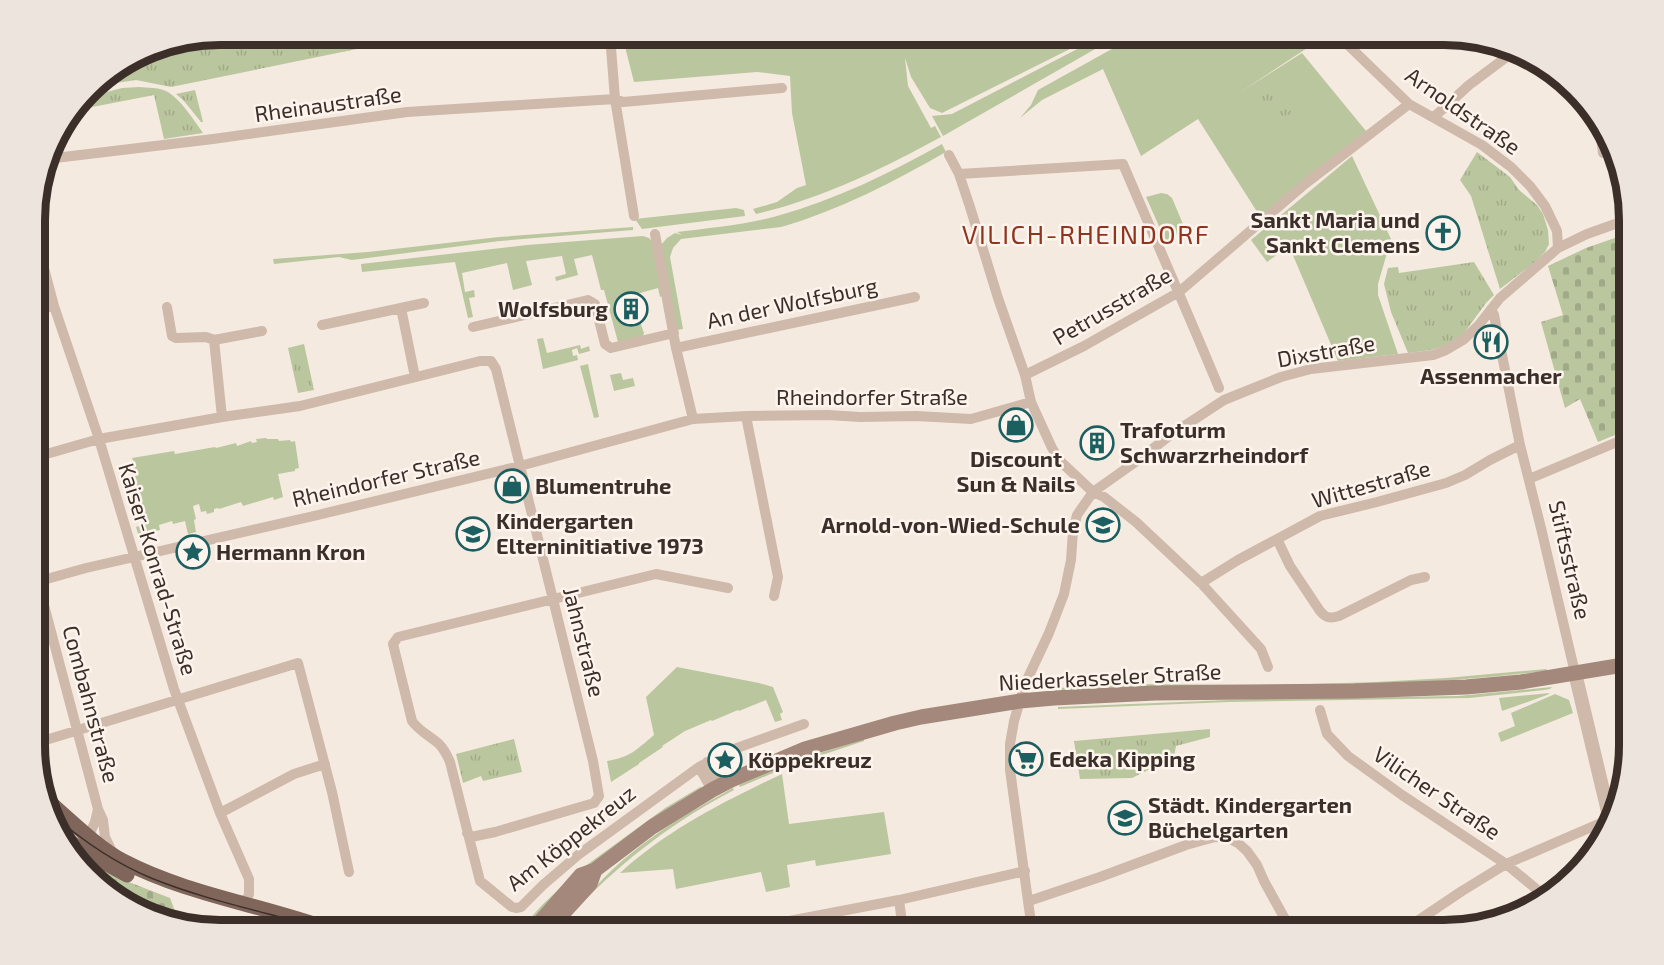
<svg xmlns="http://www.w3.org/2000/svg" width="1664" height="965" font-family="'Exo 2',sans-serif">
<defs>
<pattern id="cemetery-stones" width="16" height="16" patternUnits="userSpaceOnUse" patternTransform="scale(1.5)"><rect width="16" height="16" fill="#bac69e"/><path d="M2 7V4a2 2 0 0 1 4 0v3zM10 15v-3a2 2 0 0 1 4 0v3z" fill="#a1aa88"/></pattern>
<pattern id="park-tufts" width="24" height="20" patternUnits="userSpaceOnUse" patternTransform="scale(1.5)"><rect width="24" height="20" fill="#bac69e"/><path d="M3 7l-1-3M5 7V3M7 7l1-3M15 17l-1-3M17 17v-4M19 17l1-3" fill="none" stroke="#a1aa88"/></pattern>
</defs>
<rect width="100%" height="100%" fill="#f5eae0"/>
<path fill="#bac69e" d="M622,35H1098L942,113L930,108L911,77L905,58L908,86L931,128L935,126L941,137C882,169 821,199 756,214L753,209L777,202L797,188L806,185L792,113L790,76L757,72L634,82Z
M1137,35H1327L1239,93L1302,53L1366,131L1261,218L1198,119L1141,156L1103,69L1042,100L1020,118L1031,105L1038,90Z
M1095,44L1097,48L943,136L932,116L952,114L1085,45Z
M942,144L946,152C893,182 840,210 781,227L681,239L673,248L670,257L683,329L677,330L661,245L667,238L675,233L682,235L677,232C710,228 745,225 777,216C835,200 890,173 942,144Z
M1352,156L1391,239L1378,284V295L1398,354L1338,361L1289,246L1267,262L1251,240Z
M1161,193L1167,194L1172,198L1183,224L1181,231L1166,242L1146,197Z
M736,208L744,210L745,216L642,229L635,219Z
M633,227V230L500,241L352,260L339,257L274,264L273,259L368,252L499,237Z
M643,236L649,238L652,241L664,295L660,297L658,288L619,299L627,324L640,322L644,333L643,336L618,342L604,290H601L592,255L574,259L578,275L556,281L555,277L566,274L562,256L526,261L532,285L513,290L507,263L462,273L465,292L474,290L475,297L469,298L473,317L468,318L455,262L362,272L361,264L527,245Z
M543,338L547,353L580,345L581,349L589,346L590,351L579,354L577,348L572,350L573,356L577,355L578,360L543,369L537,339Z
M588,364L599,417L594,418L580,366Z
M621,373L623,380L633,378L635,386L614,391L610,375Z
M266,438L267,439H278L279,441L290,440L291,442L295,441L299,468L295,469V471L278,474L283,497L274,500L273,497L243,506L241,502L219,509L218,508L214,509V512L207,514L206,511L201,512L199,504L193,506L196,519L194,520L196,532L188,534L185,521L173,524L172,521L159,525L160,530L155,531V533L139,537L136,527L148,523L146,514H143L141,501H139L134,485L136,484L134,474L131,475L128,465L134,463L132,458L174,451L175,454L215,447L216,448L236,443L237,446L251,441L252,443L257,442L256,439Z
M677,667L759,683L773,687L783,712L780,714L782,720L775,722L766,700L739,711L738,710L712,721L711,720L685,731L662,746L663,747L639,763V764L611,782L607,761C631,757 636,750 654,735L646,697Z
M1547,669L1546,671C1384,691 1219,688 1056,691L1058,688L1129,684L1279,685L1376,682L1446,678Z
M1552,687L1550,689L1544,690L1469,698L1229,702L1058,709V707L1253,699L1458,696Z
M1550,693L1547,695L1502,711L1499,698Z
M1555,694L1569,700L1573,713L1501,742L1498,733L1515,726L1511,713Z
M864,739V741L792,765L740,787L739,785L785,764Z
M782,774L789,824L884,812L891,854L816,866L815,860L787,865L790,887L766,892L761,872L676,889L673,869L620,873C667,830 725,801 782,774Z
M702,786L699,790C665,808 636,833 605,857C576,880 548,901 523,930H520L542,905L577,872L665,808Z
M733,788L734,790C676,820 626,858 580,905C623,851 673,821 733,788Z"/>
<path fill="url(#cemetery-stones)" d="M1629,233V429L1598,442L1580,399L1565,408L1541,322L1563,315L1548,266L1586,248Z
M96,867L121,879L170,898L178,919L127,905L93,873L92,872Z"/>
<path fill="url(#park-tufts)" d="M256,35H399L401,40L171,87L136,80L95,86L159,49L183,42L219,36L227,44Z
M1274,76L1299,107L1279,122L1254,90Z
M139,87C147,88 160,87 168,92C182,101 193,119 203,133L164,139L154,95L77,110V107L84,98L122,88Z
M195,90L203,122H201L184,101L176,94Z
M1477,152L1510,177L1519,190L1537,205L1543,214L1548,230L1549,244L1545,252L1534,263L1500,289L1471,196L1460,180Z
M1474,262L1494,295L1486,303L1462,336L1444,346L1431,350L1408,353L1391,312L1384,284L1388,268L1398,267L1399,273Z
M304,344L314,390L298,393L288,348Z
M1210,729V737L1176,746L1174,757L1132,778L1080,779L1074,741Z
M514,739L522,772L483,781L481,776L463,783L456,754Z"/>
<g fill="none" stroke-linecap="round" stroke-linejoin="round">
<path stroke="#cfb9aa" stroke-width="10" d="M610,35L615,99L634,216
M1360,35L1349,46L1409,104L1482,145L1511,167L1530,186L1545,206L1557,231L1558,248
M1566,87L1601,138L1603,153
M1434,117L1469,85L1512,53
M949,155L959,174L970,207L998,298L1025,375L1031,402L1052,448L1060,461L1093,492L1104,497L1136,522L1201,583L1261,649L1268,667
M47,159L213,139L407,112L615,99L623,102L782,88
M959,174L1123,164C1155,239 1188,313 1219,388
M655,234L676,348L693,419
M36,238L54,306L99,439L174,689L220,813L249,879V894L247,899L239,902
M167,307L172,336L176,338L206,337L214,340L262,331
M401,308L415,377
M1491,309L1494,315L1520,445L1541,528L1575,673
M36,310L54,306
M322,325L424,303
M473,327L588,300L595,304L605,344L611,348L674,333
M214,340L222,417
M676,348L915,297
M1025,375L1084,346L1179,292L1305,184L1409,104
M746,416L778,577L774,596
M36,457L99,439L222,417L300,406L480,361H491L496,369L593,761L599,796L594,803L495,832L471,837L467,833
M1529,479L1629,437
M1277,539L1290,566L1320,611C1326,618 1330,619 1339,616L1411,580L1425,577
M36,575L98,809L103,820L105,837L113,854
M36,582L86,568L318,515L520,466L693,419L746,416L828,415L860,417L916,416L971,419L1031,402
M1201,583L1238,560L1320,516L1377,502L1446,483L1465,475L1490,460L1520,445
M728,588L656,574L398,637L393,644L412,721C419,731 430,736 439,744C444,749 447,755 450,762L480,881L512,907L516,908L521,907L543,885L578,855L699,767L734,749L804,724
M1320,710L1327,734L1348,756L1402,795L1506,864L1546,897
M36,743L298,663L332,792L349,872
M707,762L720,786
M699,767L712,790
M220,813L294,774L325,764
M78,860L95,822L98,809
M899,900L903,930
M1029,901L1100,877L1186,845L1215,837L1228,838L1238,843L1247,851L1257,865L1264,881L1291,930
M742,930L899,900L1025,871
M1032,930L1010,770V744L1014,721L1025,684L1049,633L1064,594L1071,560L1073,531L1077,515L1093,492L1141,458L1169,436L1224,400L1281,377L1311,369L1433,355L1446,350L1463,340L1478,326L1500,298L1558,248L1587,234L1629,219
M1404,930L1462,891L1506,864L1610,819"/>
<path stroke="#cfb9aa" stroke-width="14" d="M1575,673L1610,820"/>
<path stroke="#a3887b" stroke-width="15" d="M533,930L581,875L595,870L652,827L712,790L731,780L805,749L895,723L921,717L1020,701L1054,698L1155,693L1354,691L1466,687L1521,682L1629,664
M548,930L590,884L595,870"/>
<path stroke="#7f655a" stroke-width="15" d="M48,801C69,819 98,848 123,861C188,895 263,905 331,930
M61,836L92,856L127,875"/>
<path stroke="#3c2f2a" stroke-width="1.5" d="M54,816C83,841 115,863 151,878C200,898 255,910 306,924L322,930"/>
</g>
<defs>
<g id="church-ring" transform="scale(1.725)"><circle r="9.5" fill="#fcf4ed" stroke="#1c5f61" stroke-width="1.5"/><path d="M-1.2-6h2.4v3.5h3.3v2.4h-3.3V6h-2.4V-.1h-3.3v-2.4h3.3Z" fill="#1c5f61"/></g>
<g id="building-ring" transform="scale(1.725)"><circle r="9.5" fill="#fcf4ed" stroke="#1c5f61" stroke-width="1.5"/><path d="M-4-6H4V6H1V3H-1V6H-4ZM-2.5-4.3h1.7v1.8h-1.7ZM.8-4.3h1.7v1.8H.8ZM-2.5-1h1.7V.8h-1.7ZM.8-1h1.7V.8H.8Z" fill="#1c5f61"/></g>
<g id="restaurant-ring" transform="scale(1.725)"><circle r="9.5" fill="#fcf4ed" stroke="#1c5f61" stroke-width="1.5"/><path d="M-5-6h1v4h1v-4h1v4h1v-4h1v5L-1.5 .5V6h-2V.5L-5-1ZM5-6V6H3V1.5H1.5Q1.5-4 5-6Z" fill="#1c5f61"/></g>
<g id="shop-ring" transform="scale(1.725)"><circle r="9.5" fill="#fcf4ed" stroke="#1c5f61" stroke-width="1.5"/><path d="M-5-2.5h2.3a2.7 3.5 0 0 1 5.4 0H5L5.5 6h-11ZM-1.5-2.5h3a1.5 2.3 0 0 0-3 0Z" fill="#1c5f61"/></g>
<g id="school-ring" transform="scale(1.725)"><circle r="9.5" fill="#fcf4ed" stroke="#1c5f61" stroke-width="1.5"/><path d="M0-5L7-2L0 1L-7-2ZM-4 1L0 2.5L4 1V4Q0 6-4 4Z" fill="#1c5f61"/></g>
<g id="sight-ring" transform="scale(1.725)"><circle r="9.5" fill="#fcf4ed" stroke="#1c5f61" stroke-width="1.5"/><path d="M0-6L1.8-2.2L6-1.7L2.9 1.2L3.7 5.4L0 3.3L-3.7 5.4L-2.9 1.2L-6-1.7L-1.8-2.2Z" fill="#1c5f61"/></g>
<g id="supermarket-ring" transform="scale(1.725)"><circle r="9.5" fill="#fcf4ed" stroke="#1c5f61" stroke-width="1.5"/><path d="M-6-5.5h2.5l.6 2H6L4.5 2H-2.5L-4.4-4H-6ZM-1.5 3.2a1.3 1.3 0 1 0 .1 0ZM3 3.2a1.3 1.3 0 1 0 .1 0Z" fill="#1c5f61"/></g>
</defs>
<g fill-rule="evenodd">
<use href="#church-ring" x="1443" y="233"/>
<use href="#building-ring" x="631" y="309"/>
<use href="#restaurant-ring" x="1491" y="342"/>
<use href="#shop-ring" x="1016" y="425"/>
<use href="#building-ring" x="1097" y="443"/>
<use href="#shop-ring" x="512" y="486"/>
<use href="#school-ring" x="1103" y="525"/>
<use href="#school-ring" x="473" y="534"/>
<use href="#sight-ring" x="193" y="552"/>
<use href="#supermarket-ring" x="1026" y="759"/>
<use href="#sight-ring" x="725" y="760"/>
<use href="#school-ring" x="1125" y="818"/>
</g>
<g text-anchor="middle" stroke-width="5" stroke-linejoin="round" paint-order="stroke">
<g font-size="22" fill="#3c2f2a" stroke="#fcf4ed">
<text transform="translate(328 104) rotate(-8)" y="8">Rheinaustraße</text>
<text transform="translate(1463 111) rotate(35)" y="8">Arnoldstraße</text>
<text transform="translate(792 303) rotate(-12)" y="8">An der Wolfsburg</text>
<text transform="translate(1112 306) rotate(-30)" y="8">Petrusstraße</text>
<text transform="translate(1326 351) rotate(-10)" y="8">Dixstraße</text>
<text x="872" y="405">Rheindorfer Straße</text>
<text transform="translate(386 478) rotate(-13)" y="8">Rheindorfer Straße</text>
<text transform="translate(1371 484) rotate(-16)" y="8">Wittestraße</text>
<text transform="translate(1570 560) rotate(77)" y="8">Stiftsstraße</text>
<text transform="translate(158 569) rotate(73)" y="8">Kaiser-Konrad-Straße</text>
<text transform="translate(584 642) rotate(76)" y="8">Jahnstraße</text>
<text transform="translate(1110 677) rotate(-3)" y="8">Niederkasseler Straße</text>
<text transform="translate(91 704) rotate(75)" y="8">Combahnstraße</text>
<text transform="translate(1437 793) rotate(34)" y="8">Vilicher Straße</text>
<text transform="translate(571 838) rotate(-38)" y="8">Am Köppekreuz</text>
</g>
<g font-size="22" font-weight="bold" fill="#3c2f2a" stroke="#fcf4ed" text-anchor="start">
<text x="1420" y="228" text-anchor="end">Sankt Maria und<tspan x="1420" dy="25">Sankt Clemens</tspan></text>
<text x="608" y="317" text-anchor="end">Wolfsburg</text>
<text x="1491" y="384" text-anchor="middle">Assenmacher</text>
<text x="1120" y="438">Trafoturm<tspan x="1120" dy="25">Schwarzrheindorf</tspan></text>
<text x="1016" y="467" text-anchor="middle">Discount<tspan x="1016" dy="25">Sun &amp; Nails</tspan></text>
<text x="535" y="494">Blumentruhe</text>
<text x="496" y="529">Kindergarten<tspan x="496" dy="25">Elterninitiative 1973</tspan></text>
<text x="1080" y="533" text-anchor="end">Arnold-von-Wied-Schule</text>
<text x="216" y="560">Hermann Kron</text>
<text x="1049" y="767">Edeka Kipping</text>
<text x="748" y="768">Köppekreuz</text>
<text x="1148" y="813">Städt. Kindergarten<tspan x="1148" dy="25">Büchelgarten</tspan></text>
</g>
<g font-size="26" letter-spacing="1.5" fill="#91341d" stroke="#fcf4ed">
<text x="1086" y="244">VILICH-RHEINDORF</text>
</g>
</g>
<path d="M0 0H1664V965H0ZM220 45H1444A175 175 0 0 1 1619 220V745A175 175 0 0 1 1444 920H220A175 175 0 0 1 45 745V220A175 175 0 0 1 220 45Z" fill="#ede4dd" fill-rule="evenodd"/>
<path fill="none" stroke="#3c2f2a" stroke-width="8" d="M220 45H1444A175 175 0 0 1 1619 220V745A175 175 0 0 1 1444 920H220A175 175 0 0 1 45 745V220A175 175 0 0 1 220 45Z"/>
</svg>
